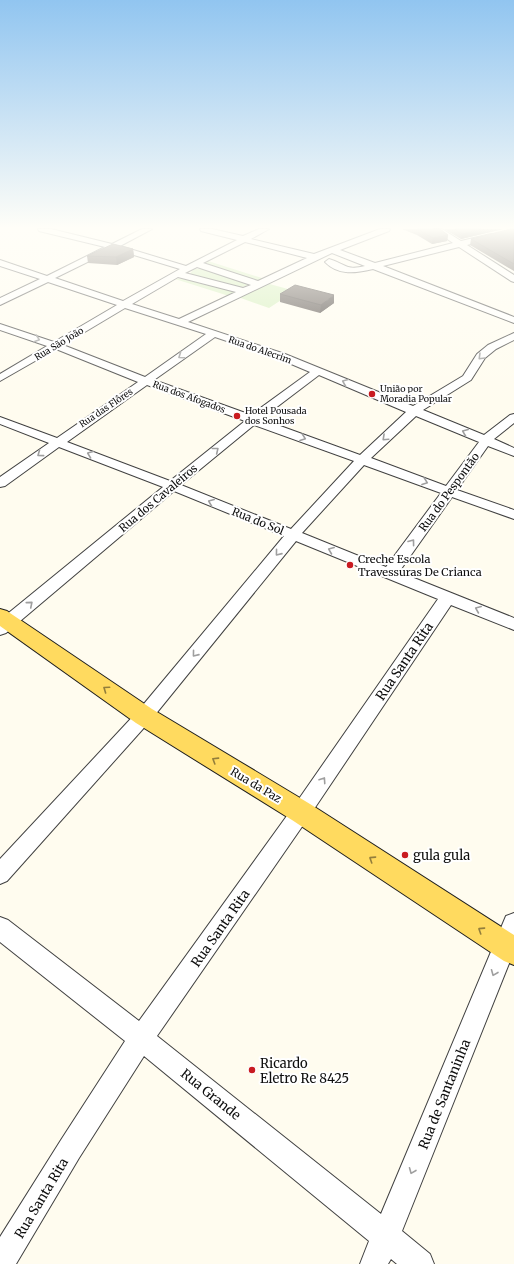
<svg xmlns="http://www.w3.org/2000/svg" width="514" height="1264" font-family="Merriweather,serif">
<rect width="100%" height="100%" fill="#fffcef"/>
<path fill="#d1edb6" d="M208,261L265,279L256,281L204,264Z
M195,269H202L244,282L248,285L239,288L190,274L192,271Z
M186,278L234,291L235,293L229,296L175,279Z
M266,283L295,291L269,308L238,297Z"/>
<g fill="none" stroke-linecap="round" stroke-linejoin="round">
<g stroke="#414141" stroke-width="2">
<path id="minor" d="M38,229H51L112,244L142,229H152L120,246L186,266L237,240L201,231L200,229H212L243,236L259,229H269L251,239L314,254L380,229H390L389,231L340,250L375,263L453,243L433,229H442L461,241L491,234H494V238L467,245L514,275V282L511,281L459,247L383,266L514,317V323L373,269C356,273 339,276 325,262L329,259C346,264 346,271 365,266L332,253L188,322L285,354L413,406L463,376L477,354L488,345L514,333V340L496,349L485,358L471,380L423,410L484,435L510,415L514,414V423L494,439L514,448V456L488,446L457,490L514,510V519L452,497L399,572L514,618V630L451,605L308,818L157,1036L381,1214L506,916L514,913V951L402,1231L430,1254L434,1264H397L391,1259L388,1264H360L369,1241L144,1056L79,1158L16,1264H0V1237L61,1140L125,1041L0,942V917L8,920L139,1021L294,806L438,599L296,541L150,721L7,881L0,884V859L138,711L284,536L174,491L6,633L0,635V620L163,487L59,447L5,486L0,487V477L49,443L0,424V417L57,438L138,382L56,349L0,381V374L47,346L0,330V324L54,342L117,305L48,282L0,305V298L40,279L0,266V260L47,276L105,247L39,231ZM245,242L307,258L258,281L203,263ZM114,249L180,269L123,301L55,278ZM197,267L251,285L243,288L185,273ZM178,277L236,292L179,319L132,304ZM125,308L206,334L145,377L63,345ZM215,337L277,358L310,372L251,415L154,380ZM319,375L406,412L360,455L261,419ZM147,385L245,421L170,481L67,442ZM416,416L479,442L446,486L371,458ZM254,425L354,461L291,529L181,485ZM364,465L441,493L386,567L302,533Z"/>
</g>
<g stroke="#1f1f1f" stroke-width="2">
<path id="major" d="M0,609L7,611L152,709L310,804L514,935V965L504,961L292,820L136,723L0,626Z"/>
</g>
<use href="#minor" fill="#fff" fill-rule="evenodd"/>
<use href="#major" fill="#ffda5f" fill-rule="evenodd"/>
</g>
<path fill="#4c4440" d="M402,229H440L448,235L447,241L432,244L417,235Z
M444,229H503L461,239Z
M514,229V271L470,245L471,239Z
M133,249L134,257L117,265L88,263L87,256Z
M280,294L334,303L320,313L280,302Z"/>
<path fill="#3e3734" d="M481,229H503L461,239L462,234Z
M448,235L447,241L432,244L433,238Z
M133,249L134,257L117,265L116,257Z
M334,295V303L320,313L321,305Z"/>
<path fill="#584f4a" stroke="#3e3734" d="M417,229H440L448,235L433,238Z
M455,229H481L462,234Z
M511,229H514V264L471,239Z
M113,244L133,249L116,257L87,256Z
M295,285L334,295L321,305L280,294Z"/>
<defs><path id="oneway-chevron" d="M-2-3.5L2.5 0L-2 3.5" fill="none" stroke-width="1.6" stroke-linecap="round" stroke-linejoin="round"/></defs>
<g stroke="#9f9f9f">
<use href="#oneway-chevron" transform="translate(37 339) rotate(19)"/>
<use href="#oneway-chevron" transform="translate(181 356) rotate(145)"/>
<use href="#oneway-chevron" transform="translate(481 357) rotate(135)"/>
<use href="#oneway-chevron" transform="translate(345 382) rotate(-157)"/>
<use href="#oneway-chevron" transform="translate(465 432) rotate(-158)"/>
<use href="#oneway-chevron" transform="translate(303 438) rotate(20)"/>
<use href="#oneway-chevron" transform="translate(385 438) rotate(137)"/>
<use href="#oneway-chevron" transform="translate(216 450) rotate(-39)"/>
<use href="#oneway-chevron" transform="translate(40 454) rotate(144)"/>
<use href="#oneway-chevron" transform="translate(90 454) rotate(-159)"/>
<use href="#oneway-chevron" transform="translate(425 482) rotate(20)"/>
<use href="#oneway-chevron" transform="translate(211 502) rotate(-158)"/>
<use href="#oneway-chevron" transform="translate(412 542) rotate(-53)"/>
<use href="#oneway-chevron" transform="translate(331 550) rotate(-158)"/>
<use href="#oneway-chevron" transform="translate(278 553) rotate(129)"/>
<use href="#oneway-chevron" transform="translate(30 604) rotate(-40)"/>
<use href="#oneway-chevron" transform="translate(478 609) rotate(-157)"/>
<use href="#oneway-chevron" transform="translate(195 654) rotate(129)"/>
<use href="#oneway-chevron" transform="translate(323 780) rotate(-56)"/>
<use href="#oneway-chevron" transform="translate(494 973) rotate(112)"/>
<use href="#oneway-chevron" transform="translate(412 1171) rotate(112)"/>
</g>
<g stroke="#937e3b">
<use href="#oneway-chevron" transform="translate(106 689) rotate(-145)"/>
<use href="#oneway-chevron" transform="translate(215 760) rotate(-148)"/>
<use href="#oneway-chevron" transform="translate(372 859) rotate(-147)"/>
<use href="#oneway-chevron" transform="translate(481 930) rotate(-147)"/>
</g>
<linearGradient id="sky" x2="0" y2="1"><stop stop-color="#91c5f0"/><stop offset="0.56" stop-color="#fffef8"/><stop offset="1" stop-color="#fffef8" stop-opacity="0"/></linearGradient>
<rect width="514" height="406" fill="url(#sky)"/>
<g fill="#c91b21" stroke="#fff" stroke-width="1.5">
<circle cx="372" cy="394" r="4"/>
<circle cx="237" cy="416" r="4"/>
<circle cx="350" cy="565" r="4"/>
<circle cx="405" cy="855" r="4"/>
<circle cx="252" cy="1070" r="4"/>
</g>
<g text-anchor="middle" stroke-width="4" stroke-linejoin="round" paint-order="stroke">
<g font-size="9" fill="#0e0e0e" stroke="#fff">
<text transform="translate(59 344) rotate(-31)" y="3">Rua São João</text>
<text transform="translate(260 350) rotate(19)" y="3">Rua do Alecrim</text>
<text transform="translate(189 397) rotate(20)" y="3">Rua dos Afogados</text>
<text transform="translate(106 408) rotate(-34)" y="3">Rua das Flôres</text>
</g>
<g font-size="9" fill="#0e0e0e" stroke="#fff" text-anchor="start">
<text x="380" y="392">União por<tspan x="380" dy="10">Moradia Popular</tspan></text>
<text x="245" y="414">Hotel Pousada<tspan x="245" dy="10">dos Sonhos</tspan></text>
</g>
<g font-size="11" fill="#0e0e0e" stroke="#fff">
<text transform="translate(449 492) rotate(-54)" y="4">Rua do Pespontão</text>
<text transform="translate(158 498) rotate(-40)" y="4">Rua dos Cavaleiros</text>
<text transform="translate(258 521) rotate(22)" y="4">Rua do Sol</text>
<text transform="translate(256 785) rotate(31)" y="4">Rua da Paz</text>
</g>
<g font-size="11" fill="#0e0e0e" stroke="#fff" text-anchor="start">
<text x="358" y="563">Creche Escola<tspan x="358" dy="13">Travessuras De Crianca</tspan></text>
</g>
<g font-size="13" fill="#0e0e0e" stroke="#fff">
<text transform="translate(404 661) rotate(-56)" y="5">Rua Santa Rita</text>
<text transform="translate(220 928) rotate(-55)" y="5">Rua Santa Rita</text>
<text transform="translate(211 1094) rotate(39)" y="5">Rua Grande</text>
<text transform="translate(444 1094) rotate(-68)" y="5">Rua de Santaninha</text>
<text transform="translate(41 1198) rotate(-59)" y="5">Rua Santa Rita</text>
</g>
<g font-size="13" fill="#0e0e0e" stroke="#fff" text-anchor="start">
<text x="413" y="860">gula gula</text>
<text x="260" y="1068">Ricardo<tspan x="260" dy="15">Eletro Re 8425</tspan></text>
</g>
</g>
</svg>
